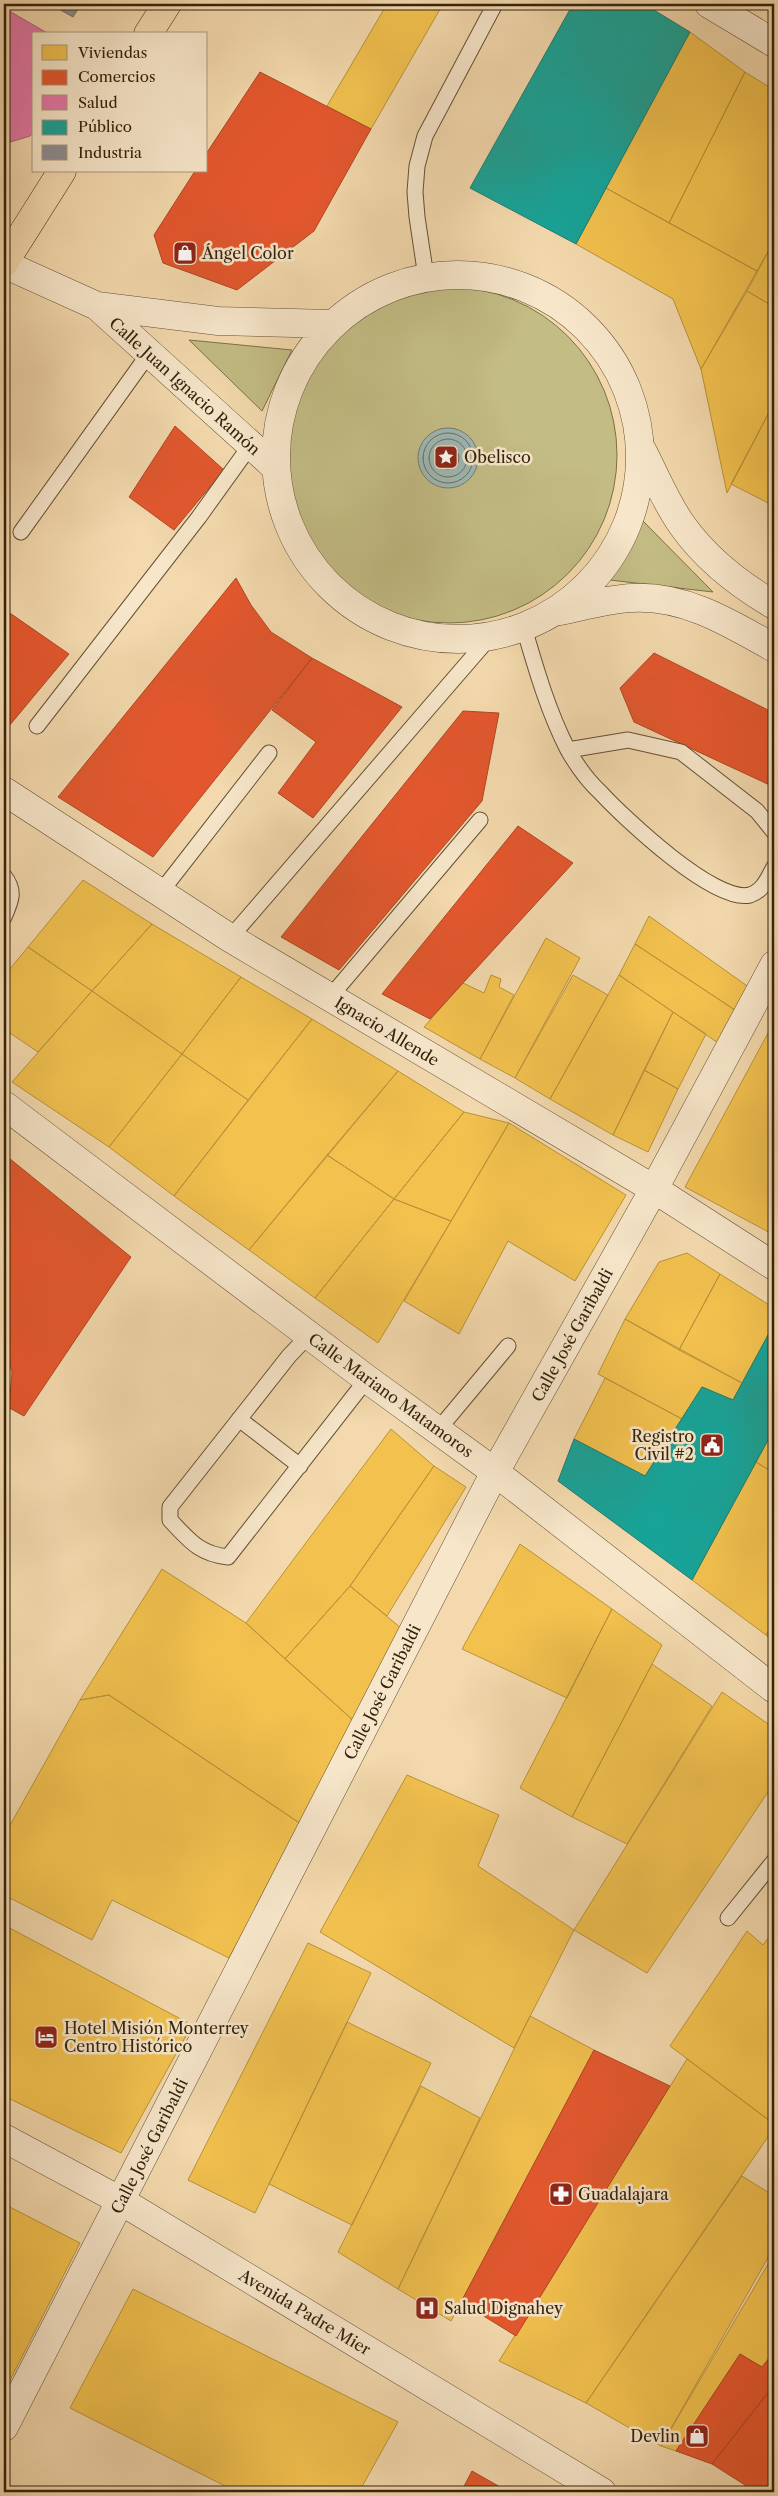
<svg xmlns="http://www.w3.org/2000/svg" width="778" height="2496" font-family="'Libre Caslon Text',serif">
<rect width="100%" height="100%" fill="#f3d9ad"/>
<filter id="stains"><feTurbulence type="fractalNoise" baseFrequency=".004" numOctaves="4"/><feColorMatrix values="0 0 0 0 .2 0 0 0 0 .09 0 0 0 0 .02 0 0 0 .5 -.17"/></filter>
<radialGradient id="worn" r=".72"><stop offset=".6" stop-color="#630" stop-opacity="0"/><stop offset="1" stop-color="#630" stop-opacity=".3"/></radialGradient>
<path fill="#c3bc84" stroke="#7c7048" d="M281 455a168 168 0 1 1 336 0a168 168 0 1 1-336 0Z
M189,340L292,350L262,411Z
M642,520L713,592L610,580Z"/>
<path fill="#9eb8b4" stroke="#747c71" d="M418 458a30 30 0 1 1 60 0a30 30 0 1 1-60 0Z"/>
<path fill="#f2c14e" stroke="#b9923a" d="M387,4H443L371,129L327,106Z
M690,32L745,72L669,223L606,188Z
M745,72L774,90V241L757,271L669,223Z
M606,188L757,271L701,369L673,299L576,244Z
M774,241V307L747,291Z
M747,291L774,307V403L727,493L701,369Z
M774,403V506L731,484Z
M83,880L152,924L92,991L28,947Z
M649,916L750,988L738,1012L635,944Z
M152,924L241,977L182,1054L92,991Z
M546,938L580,958L515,1078L480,1059Z
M635,944L738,1012L721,1045L619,975Z
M28,947L92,991L38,1052L4,1029V976Z
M491,975L501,979L499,987L514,995L480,1059L424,1027L463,983L484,993Z
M573,975L608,995L550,1099L515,1078Z
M619,975L673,1012L613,1135L550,1099Z
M241,977L312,1019L248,1100L182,1054Z
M92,991L182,1054L109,1147L12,1082Z
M673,1012L706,1034L678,1089L644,1070Z
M312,1019L398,1071L249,1250L174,1196Z
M774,1022V1235L685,1187Z
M182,1054L248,1100L174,1196L109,1147Z
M644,1070L678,1089L648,1152L613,1135Z
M398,1071L464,1112L394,1199L327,1155Z
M464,1112L509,1123L451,1221L394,1199Z
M509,1123L626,1195L575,1281L508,1241L459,1334L404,1301Z
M327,1155L394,1199L315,1298L249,1250Z
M394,1199L451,1221L378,1343L315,1298Z
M687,1253L720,1274L679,1350L625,1319L659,1262Z
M720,1274L774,1308V1324L742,1383L679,1350Z
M625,1319L742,1383L733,1400L702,1387L682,1419L598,1374Z
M605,1378L682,1419L645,1476L574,1439Z
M391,1429L434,1466L350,1586L285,1659L246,1623Z
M774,1429V1473L756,1462Z
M756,1462L774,1473V1622L766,1635L692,1580Z
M434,1466L466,1487L387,1616L350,1586Z
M520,1544L612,1609L567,1698L462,1649Z
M162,1569L246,1623L356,1723L301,1824L109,1695L80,1700Z
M350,1586L401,1628L356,1723L285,1659Z
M612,1609L662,1645L572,1817L520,1788Z
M774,1622V1642L766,1635Z
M652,1664L712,1706L627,1844L572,1817Z
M722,1692L774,1728V1783L647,1973L574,1930Z
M109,1695L301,1824L229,1958L112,1900L92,1940L4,1895V1836L80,1700Z
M407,1775L499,1815L478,1866L574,1930L514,2048L320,1932Z
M4,1925L192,2025L121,2153L4,2096Z
M774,1930V2124L670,2046L747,1931L763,1945Z
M308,1943L371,1973L255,2213L188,2180Z
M530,2016L594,2050L451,2321L398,2289Z
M347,2022L431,2063L352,2225L269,2184Z
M687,2059L774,2124V2128L586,2403L499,2361Z
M421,2086L480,2118L398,2289L338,2252Z
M742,2176L774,2196V2247L661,2446L586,2403Z
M4,2204L80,2243L4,2392Z
M774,2254V2352L762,2367L740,2354L676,2451L661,2446Z
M133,2289L398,2422L359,2492H237L70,2408Z"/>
<path fill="#e4572e" stroke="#af4724" d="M260,72L371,129L314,231L237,290L163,263L154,235L195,171H206V154Z
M175,426L224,470L174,530L129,497Z
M236,578L251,605L271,632L312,658L153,857L58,797Z
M4,609L69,654L4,732Z
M654,653L774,713V787L634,722L620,688Z
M312,658L402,707L313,818L278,793L316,742L272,710Z
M463,711L499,713L482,801L339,970L281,937Z
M518,826L573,863L430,1019L382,994Z
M4,1154L131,1257L24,1416L4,1405L10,1396L12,1372L4,1346Z
M594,2050L670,2086L516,2336L461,2302Z
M774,2352V2385L712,2464L676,2451L740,2354L762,2367Z
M774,2385V2492H756L712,2464Z
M472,2471L509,2492H461Z"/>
<path fill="#e377a8" stroke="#ae5e7a" d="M4,8L49,34H34L32,68L34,70V132L30,136L4,144Z"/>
<path fill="#17a398" stroke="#207d6e" d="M573,4H644L690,32L576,244L470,188Z
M774,1324V1429L692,1580L558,1481L574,1439L645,1476L702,1387L733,1400Z"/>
<path fill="#8d8d92" stroke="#726d6a" d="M50,4H81L73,17Z"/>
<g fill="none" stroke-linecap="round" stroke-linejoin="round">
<path stroke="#696e60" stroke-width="1" d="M423 458a25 25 0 1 1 50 0a25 25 0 1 1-50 0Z
M429 458a19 19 0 1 1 38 0a19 19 0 1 1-38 0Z
M437 458a11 11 0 1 1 22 0a11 11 0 1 1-22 0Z"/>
<g stroke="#645035" stroke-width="17">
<path id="service" d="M426,277L417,217L415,192L417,166L425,136L495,4
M21,532L150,352
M524,628C536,669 548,711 568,750C576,764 588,781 600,792C624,818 715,904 750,895C763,891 768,878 774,867
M37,726L199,517L250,446
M568,750L628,740L681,752L757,811L774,832
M4,876C16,891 11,901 4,917
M160,893L269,753
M230,938L490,637
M330,997L480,820
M309,1335L289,1356L170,1507V1520C189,1540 199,1554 228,1557L367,1379
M239,1419L300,1466
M438,1430L508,1346
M728,1918L774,1861"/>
</g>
<g stroke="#645035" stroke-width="29">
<path id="minor" d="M709,4L774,43
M4,791L230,938L654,1189L774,1266
M4,2427L495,1472L654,1189L774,965"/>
</g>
<g stroke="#645035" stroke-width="29">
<path id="tertiary" d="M4,264L97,306L218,321L332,324
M276 457a182 182 0 1 1 364 0a182 182 0 1 1-364 0Z
M97,306L274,466
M642,450C655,475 666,503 682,525C706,559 738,584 774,605
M560,611C584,606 608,599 632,598C685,595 730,623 774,648
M4,1105L367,1379L495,1472L774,1689
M4,2138L121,2201L602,2492"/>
</g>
<g stroke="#34230d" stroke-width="29">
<path id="trunk" d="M148,34L167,4
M4,263L62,171"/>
</g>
<use href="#service" stroke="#f7e6ca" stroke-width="15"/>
<use href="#minor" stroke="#f7e6ca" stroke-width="28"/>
<use href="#tertiary" stroke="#f7e6ca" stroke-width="28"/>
<use href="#trunk" stroke="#f3d9ad" stroke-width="28"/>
</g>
<defs>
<g id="shop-square" transform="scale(1.25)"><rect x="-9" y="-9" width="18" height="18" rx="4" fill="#8f2418" stroke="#f7e6ca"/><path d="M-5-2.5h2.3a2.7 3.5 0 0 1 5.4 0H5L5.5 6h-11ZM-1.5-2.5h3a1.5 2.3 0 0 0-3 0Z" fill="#fff"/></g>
<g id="sight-square" transform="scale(1.25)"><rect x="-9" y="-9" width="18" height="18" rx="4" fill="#8f2418" stroke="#f7e6ca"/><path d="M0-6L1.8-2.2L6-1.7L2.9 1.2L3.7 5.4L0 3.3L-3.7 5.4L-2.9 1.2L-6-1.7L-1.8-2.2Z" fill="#fff"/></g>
<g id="civic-square" transform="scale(1.25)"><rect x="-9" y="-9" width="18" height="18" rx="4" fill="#8f2418" stroke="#f7e6ca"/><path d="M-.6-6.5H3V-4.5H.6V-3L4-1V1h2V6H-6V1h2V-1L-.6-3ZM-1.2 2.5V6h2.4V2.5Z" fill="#fff"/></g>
<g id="hotel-square" transform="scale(1.25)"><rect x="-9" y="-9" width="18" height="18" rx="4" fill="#8f2418" stroke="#f7e6ca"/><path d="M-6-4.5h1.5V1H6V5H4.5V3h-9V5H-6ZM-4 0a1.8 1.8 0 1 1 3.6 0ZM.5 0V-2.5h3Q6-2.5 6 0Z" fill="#fff"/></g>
<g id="pharmacy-square" transform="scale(1.25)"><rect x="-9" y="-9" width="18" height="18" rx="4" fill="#8f2418" stroke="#f7e6ca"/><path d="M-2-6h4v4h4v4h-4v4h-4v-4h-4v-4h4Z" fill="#fff"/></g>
<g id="hospital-square" transform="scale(1.25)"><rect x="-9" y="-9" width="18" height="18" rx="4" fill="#8f2418" stroke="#f7e6ca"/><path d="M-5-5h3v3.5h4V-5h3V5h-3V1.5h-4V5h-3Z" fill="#fff"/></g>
</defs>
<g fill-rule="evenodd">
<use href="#shop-square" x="185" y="253"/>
<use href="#sight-square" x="446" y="457"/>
<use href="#civic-square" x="712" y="1445"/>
<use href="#hotel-square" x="46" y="2037"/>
<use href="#pharmacy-square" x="561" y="2194"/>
<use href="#hospital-square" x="427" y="2308"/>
<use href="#shop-square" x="697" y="2436"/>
</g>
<g text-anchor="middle" stroke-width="5" stroke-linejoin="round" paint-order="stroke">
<g font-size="16" fill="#34230d" stroke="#f7e6ca" text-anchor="start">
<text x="202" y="259">Ángel Color</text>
<text x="464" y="463">Obelisco</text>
<text x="694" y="1442" text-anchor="end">Registro<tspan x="694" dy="18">Civil #2</tspan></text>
<text x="64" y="2034">Hotel Misión Monterrey<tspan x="64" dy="18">Centro Histórico</tspan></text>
<text x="578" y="2200">Guadalajara</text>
<text x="444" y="2314">Salud Dignahey</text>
<text x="680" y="2442" text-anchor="end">Devlin</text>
</g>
<g font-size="16" fill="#34230d" stroke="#f7e6ca">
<text transform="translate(185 386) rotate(42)" y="6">Calle Juan Ignacio Ramón</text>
<text transform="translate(387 1031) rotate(31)" y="6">Ignacio Allende</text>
<text transform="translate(572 1335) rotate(-61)" y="6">Calle José Garibaldi</text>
<text transform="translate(391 1395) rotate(36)" y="6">Calle Mariano Matamoros</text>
<text transform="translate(382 1692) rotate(-63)" y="6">Calle José Garibaldi</text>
<text transform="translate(149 2146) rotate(-63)" y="6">Calle José Garibaldi</text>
<text transform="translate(305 2312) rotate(31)" y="6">Avenida Padre Mier</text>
</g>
</g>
<rect width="778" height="2496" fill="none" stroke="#f3d9ad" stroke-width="20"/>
<rect x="5" y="5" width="768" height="2486" fill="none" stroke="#34230d" stroke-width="2.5"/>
<rect x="10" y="10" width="758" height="2476" fill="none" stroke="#34230d"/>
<rect x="32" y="32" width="175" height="140" fill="#f7e6ca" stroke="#a9987e"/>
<rect x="42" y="45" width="25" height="15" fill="#f2c14e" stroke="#a9987e"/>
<text x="78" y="58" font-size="15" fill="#34230d">Viviendas</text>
<rect x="42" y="70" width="25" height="15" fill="#e4572e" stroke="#a9987e"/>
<text x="78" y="82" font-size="15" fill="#34230d">Comercios</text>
<rect x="42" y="95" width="25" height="15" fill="#e377a8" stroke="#a9987e"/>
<text x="78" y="108" font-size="15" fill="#34230d">Salud</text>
<rect x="42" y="120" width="25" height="15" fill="#17a398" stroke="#a9987e"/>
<text x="78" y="132" font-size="15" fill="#34230d">Público</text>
<rect x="42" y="145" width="25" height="15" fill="#8d8d92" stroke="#a9987e"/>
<text x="78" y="158" font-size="15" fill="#34230d">Industria</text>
<rect width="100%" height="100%" filter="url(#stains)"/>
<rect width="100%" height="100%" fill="url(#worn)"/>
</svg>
